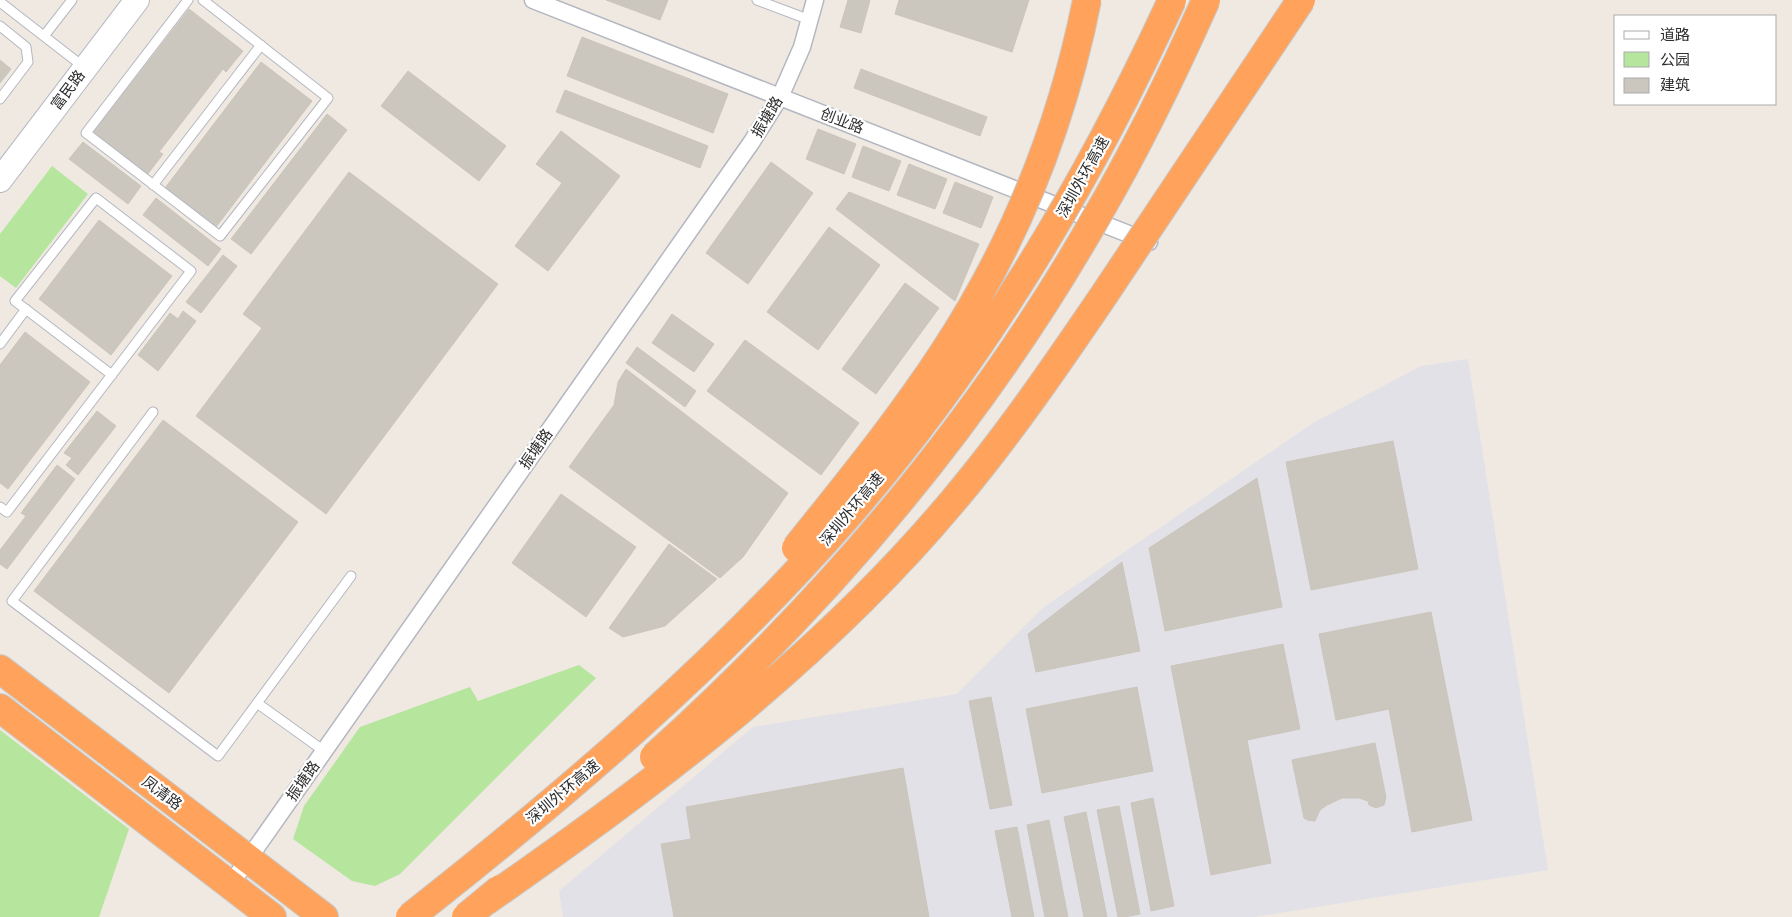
<svg xmlns="http://www.w3.org/2000/svg" width="1792" height="917" font-family="Karla,'Noto Sans SC',sans-serif">
<rect width="100%" height="100%" fill="#efe9e1"/>
<path fill="#e3e1e8" d="M1468,359L1548,870L1254,917H563L559,891L753,727L957,694L1044,607L1313,423L1421,366Z"/>
<path fill="#b6e59e" d="M52,166L88,194L16,288L0,276V234Z
M579,665L596,678L400,874L375,886L352,881L293,839L304,806L360,727L470,687L478,701Z
M0,730L129,829L99,917H0Z"/>
<path fill="#cbc7bf" stroke="#cbc5ba" d="M606,0H668L660,20Z
M848,0H870L861,33L840,27Z
M899,0H1029L1012,52L895,14Z
M189,9L243,51L226,72L223,69L159,152L163,154L147,175L93,133Z
M582,37L728,94L713,133L567,76Z
M0,60L11,69L0,83Z
M261,62L312,101L216,227L165,188Z
M861,69L987,117L980,136L854,88Z
M408,71L506,146L479,181L381,106Z
M565,90L708,146L700,168L556,112Z
M327,114L347,130L251,254L231,239Z
M818,129L856,144L844,174L806,159Z
M561,131L620,176L548,271L515,246L562,183L536,164Z
M83,142L141,186L128,204L69,159Z
M863,146L901,161L889,191L852,177Z
M771,162L813,193L748,284L706,253Z
M909,164L947,179L935,209L897,195Z
M349,172L498,284L326,514L196,416L262,328L243,314Z
M955,182L993,197L981,228L943,213Z
M849,192L979,244L955,301L836,209Z
M156,198L221,249L208,266L143,215Z
M99,220L172,276L111,355L39,299Z
M829,227L880,265L818,350L767,312Z
M223,255L237,266L201,313L186,302Z
M905,283L939,308L876,394L842,369Z
M183,311L196,321L158,371L138,355L170,313L178,319Z
M672,314L714,344L694,372L652,343Z
M25,332L90,382L8,489L0,483V365Z
M745,340L859,423L821,475L707,391Z
M637,347L696,391L685,407L626,363Z
M626,369L788,493L743,557L720,578L569,467L614,405L618,382Z
M97,411L116,426L78,475L66,465L72,458L64,453Z
M163,420L298,522L169,693L34,591Z
M1393,441L1418,569L1311,590L1286,462Z
M57,465L75,479L7,569L0,564V550L26,516L21,513Z
M1257,478L1282,607L1165,631L1149,548Z
M561,494L636,547L586,617L512,563Z
M669,544L717,579L665,626L623,637L609,628Z
M1122,562L1140,651L1036,672L1028,634Z
M1431,612L1472,820L1412,832L1389,709L1336,720L1319,634Z
M1283,644L1300,729L1247,740L1271,863L1211,875L1171,666Z
M1137,687L1153,771L1042,793L1026,709Z
M991,697L1012,805L990,809L969,701Z
M1375,743L1386,797L1384,805L1376,808L1369,805L1368,801L1359,798H1342L1327,805L1320,810L1315,821L1307,820L1304,818L1292,760Z
M903,768L929,917H674L661,844L691,839L686,807Z
M1153,798L1174,906L1151,911L1131,803Z
M1119,806L1140,914L1124,917H1118L1097,810Z
M1086,812L1107,917H1084L1064,817Z
M1049,820L1068,917H1045L1027,825Z
M1017,827L1034,917H1012L995,831Z"/>
<g fill="none" stroke-linecap="round" stroke-linejoin="round">
<g stroke="#b4b7c1" stroke-width="11">
<path id="lane" d="M188,0L86,133L220,236L328,98L203,0
M757,0L810,20
M0,2L85,68
M0,26L26,47L28,62L0,99
M44,36L72,0
M153,185L261,45
M0,344L26,309
M153,412L12,601L218,756L351,576
M0,507L7,512L191,271L96,198L15,301L112,375
M257,703L324,751"/>
</g>
<g stroke="#b4b7c1" stroke-width="19">
<path id="street" d="M533,0L1149,242
M230,885L751,143L780,97L802,47L815,0"/>
</g>
<g stroke="#b4b7c1" stroke-width="26">
<path id="secondary" d="M0,180L137,0"/>
</g>
<g stroke="#c9c9c9" stroke-width="30">
<path id="highway" d="M0,669L324,917
M0,708L272,917"/>
</g>
<use href="#lane" stroke="#fff" stroke-width="9"/>
<use href="#street" stroke="#fff" stroke-width="16"/>
<use href="#secondary" stroke="#fff" stroke-width="24"/>
<use href="#highway" stroke="#ffa35c" stroke-width="28"/>
<g stroke="#c9c9c9" stroke-width="30" stroke-linecap="butt">
<path id="highway-bridge" d="M796,548C847,484 899,421 944,352C1014,245 1062,126 1087,0
M654,757C828,600 981,420 1097,216C1138,146 1173,74 1206,0
M486,901C654,784 821,659 953,501C1007,437 1055,367 1102,298C1169,199 1234,99 1301,0
M410,917C564,796 713,669 843,521C979,366 1086,187 1172,0
M466,917L500,889"/>
</g>
<use href="#highway-bridge" stroke="#ffa35c" stroke-width="28"/>
</g>
<g text-anchor="middle" stroke-width="4.5" stroke-linejoin="round" paint-order="stroke">
<g font-size="15" fill="#2e2e2e" stroke="#fff">
<text transform="translate(68 90) rotate(-53)" y="5">富民路</text>
<text transform="translate(767 117) rotate(-59)" y="5">振塘路</text>
<text transform="translate(842 121) rotate(21)" y="5">创业路</text>
<text transform="translate(1083 177) rotate(-61)" y="5">深圳外环高速</text>
<text transform="translate(536 449) rotate(-55)" y="5">振塘路</text>
<text transform="translate(852 509) rotate(-50)" y="5">深圳外环高速</text>
<text transform="translate(303 781) rotate(-55)" y="5">振塘路</text>
<text transform="translate(563 792) rotate(-40)" y="5">深圳外环高速</text>
<text transform="translate(162 793) rotate(37)" y="5">凤清路</text>
</g>
</g>
<rect x="1614" y="15" width="162" height="90" fill="#ffffff" stroke="#ababab"/>
<rect x="1624" y="31" width="25" height="8" fill="#ffffff" stroke="#ababab"/>
<text x="1660" y="40" font-size="15" fill="#2e2e2e">道路</text>
<rect x="1624" y="52" width="25" height="15" fill="#b6e59e" stroke="#ababab"/>
<text x="1660" y="65" font-size="15" fill="#2e2e2e">公园</text>
<rect x="1624" y="78" width="25" height="15" fill="#cbc7bf" stroke="#ababab"/>
<text x="1660" y="90" font-size="15" fill="#2e2e2e">建筑</text>
</svg>
